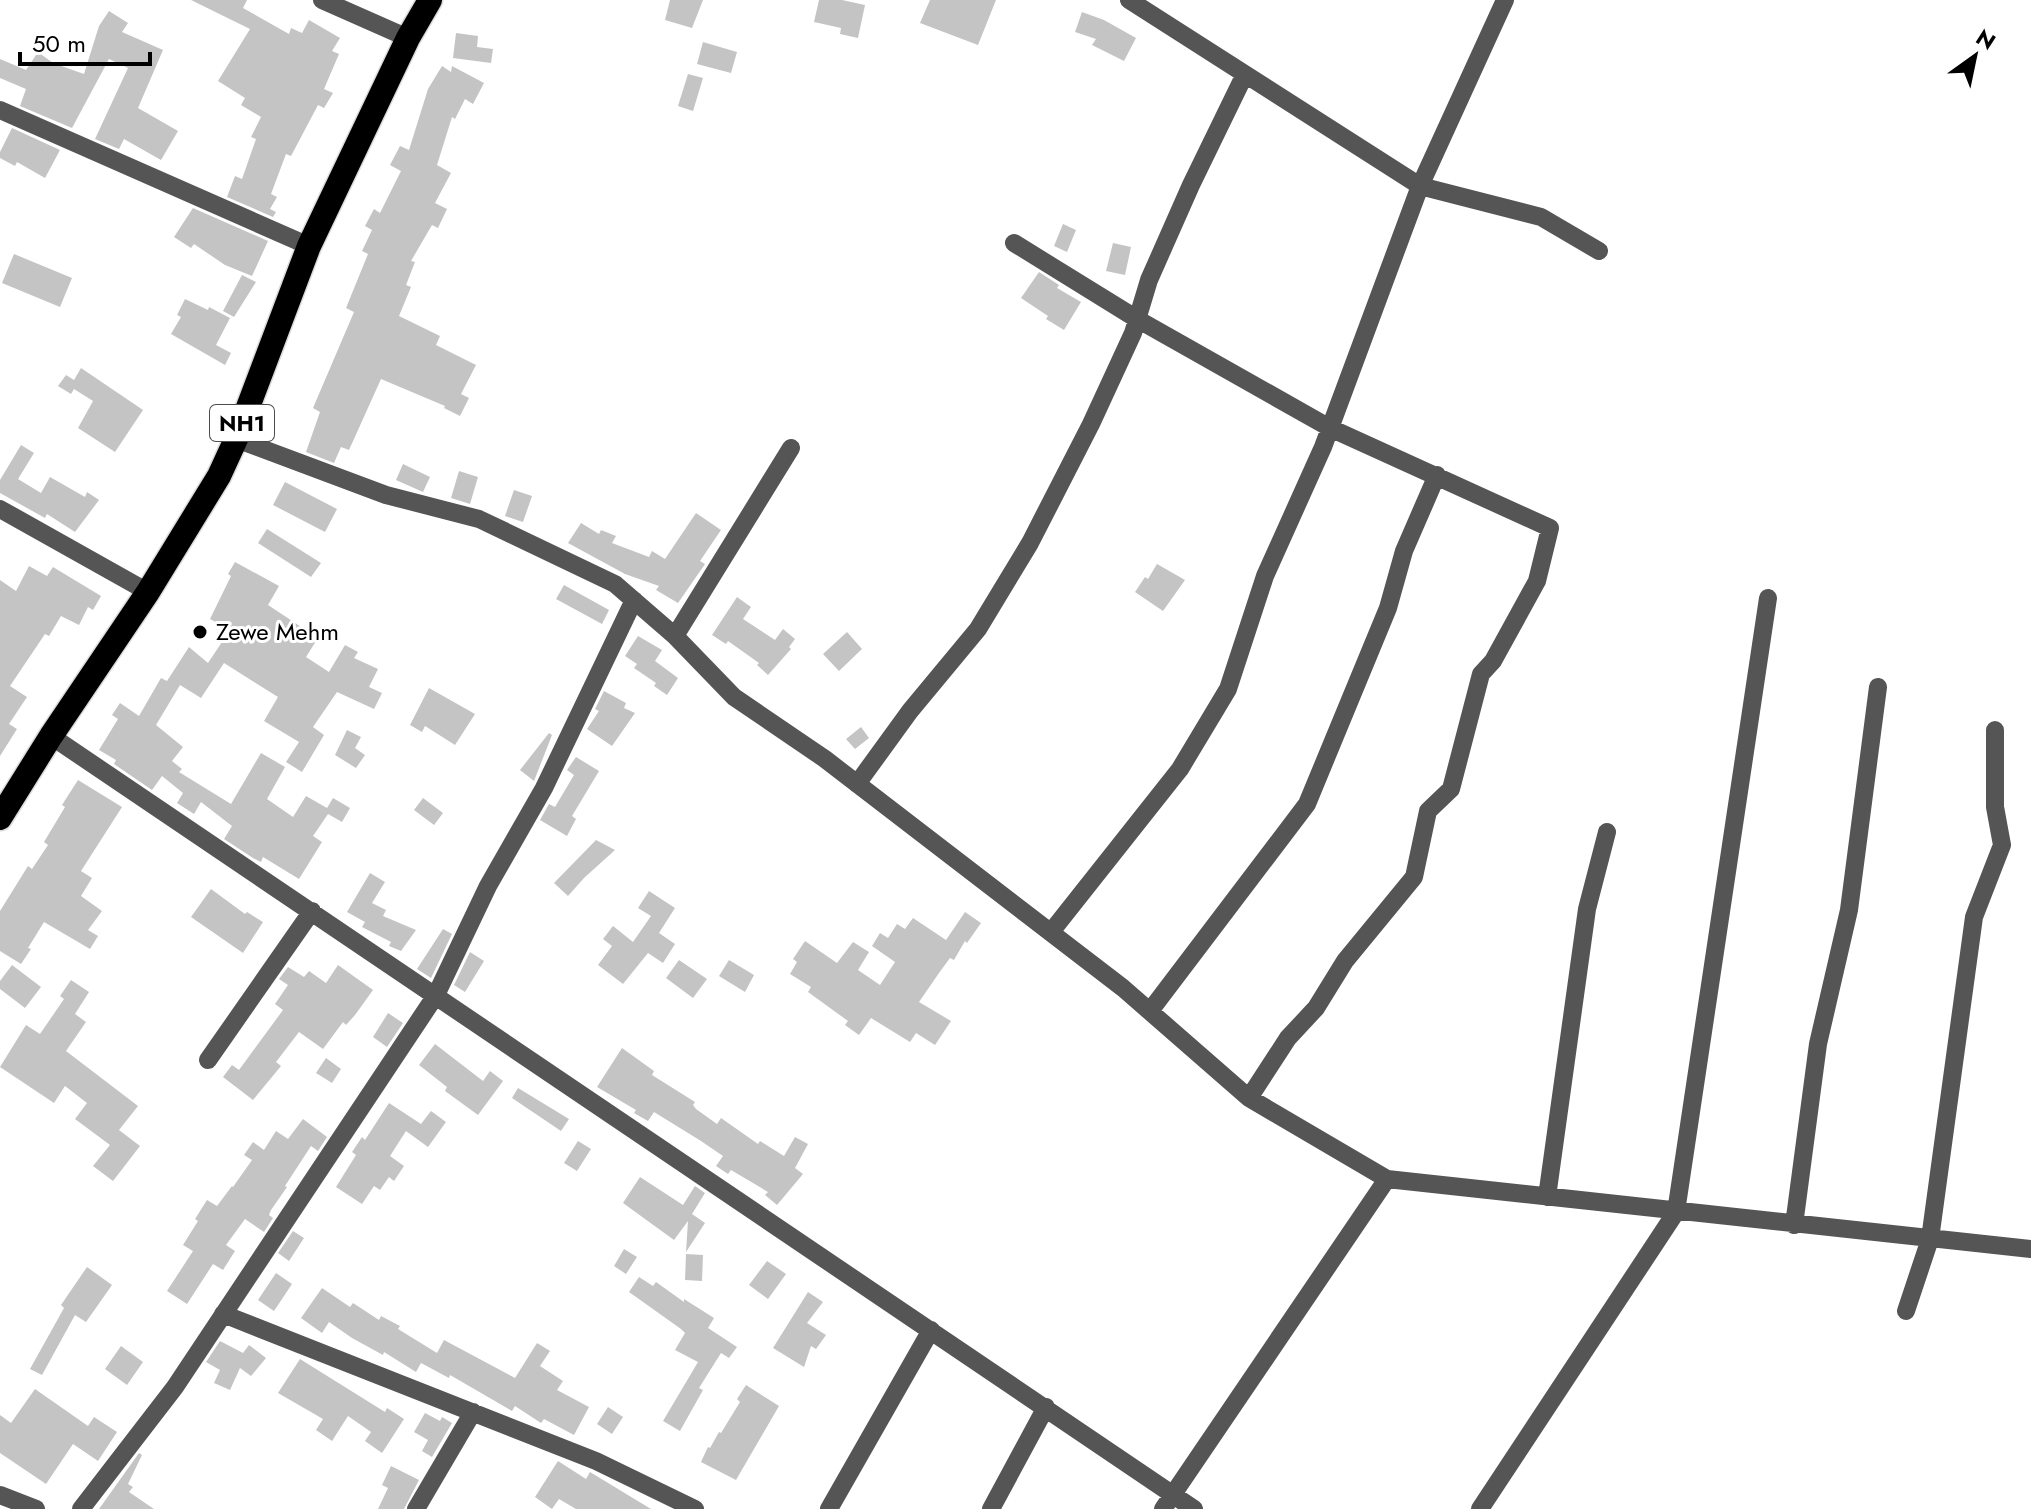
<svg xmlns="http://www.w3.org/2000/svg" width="2031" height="1509" font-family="Jost,sans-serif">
<rect width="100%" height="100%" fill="#fff"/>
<path fill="#c4c4c4" d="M191,0H247L243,8L289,34L291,28L302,33L309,20L340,38L332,51L339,54L324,89L333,93L324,108L318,105L291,156L286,154L271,194L277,197L270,209L276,212L273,217L227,197L235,176L242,179L256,139L251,137L261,117L241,105L245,98L218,81L250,29Z
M670,0H703L692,28L665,20Z
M819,0H842L865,5L858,38L840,34L841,28L814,22Z
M930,0H996L978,45L920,23Z
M109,11L128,23L122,32L163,50L138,108L178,131L161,160L124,139L119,149L95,139L128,68L109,59L72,128L20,106L26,89L0,78V59L26,70L38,52L53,63L84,74L99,26Z
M1082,12L1104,20L1136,38L1124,61L1092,45L1096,39L1075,32Z
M456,33L478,36L477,47L493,49L491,63L453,58Z
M703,42L737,52L731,73L697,64Z
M442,66L451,72L452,66L484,83L473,104L465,99L455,119L452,117L437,165L451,173L435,203L447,209L438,228L432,225L411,261L415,262L406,285L411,287L399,316L440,336L436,345L476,365L461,394L469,398L460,416L444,408L445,406L381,379L349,450L341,447L334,463L306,452L320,412L313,408L354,312L346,308L368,254L362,251L372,230L365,226L374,209L380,213L401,171L390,165L400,146L409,150L428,89Z
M688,74L703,78L693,111L678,106Z
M12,128L60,150L45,178L17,162L15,166L0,158V152Z
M193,208L268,241L252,276L225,265L194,244L191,248L174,237Z
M1063,224L1076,230L1067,252L1054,246Z
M1113,243L1131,247L1125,275L1106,271Z
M14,254L72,278L60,307L2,283Z
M1039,272L1059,285L1057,288L1081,302L1064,330L1046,319L1048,316L1021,298Z
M242,275L256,282L234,317L223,311Z
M185,299L208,310L209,307L230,318L216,345L231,353L225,365L171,334L181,317L177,315Z
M81,368L143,410L115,452L78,428L93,401L74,389L71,394L58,386L66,375L74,380Z
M21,445L34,453L18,479L41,493L50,477L85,497L87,492L99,500L75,532L47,514L45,518L0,493V480Z
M403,464L430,477L423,492L396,480Z
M459,471L478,477L470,504L451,498Z
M285,482L337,509L325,532L273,505Z
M514,490L532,496L523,522L505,516Z
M696,513L721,530L700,561L705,564L678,603L656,590L659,586L625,574L568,543L581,523L599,534L601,530L616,536L612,543L649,557L652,551L665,559Z
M267,529L321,563L311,577L258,543Z
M235,562L279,586L268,605L318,638L306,657L329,672L345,645L358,652L354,658L378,669L369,687L382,693L374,709L337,692L313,727L324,735L302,772L286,762L299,742L264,721L278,697L224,663L201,698L180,685L156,725L183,747L172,761L182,769L179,772L231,804L261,753L285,767L267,799L293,817L306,796L327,808L333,798L350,808L342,822L328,814L313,836L322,842L299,879L263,857L261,862L253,858L224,839L232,826L201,802L194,814L177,803L183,793L162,776L152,790L114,764L116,760L99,750L118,719L112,715L120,703L139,716L161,678L167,681L189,647L208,663L230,630L210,619L231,576L228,574Z
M1157,564L1185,580L1163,611L1135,592L1145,577L1148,579Z
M29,566L47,576L53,567L101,596L93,610L88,607L79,625L61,616L49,636L45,634L10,686L27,697L9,724L17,729L0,756V580L16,591Z
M564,585L609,610L602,624L556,599Z
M737,597L751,607L743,619L775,640L783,629L795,639L789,647L791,649L768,675L757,665L759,663L728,641L726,644L712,635Z
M847,632L862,649L839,671L823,654Z
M638,636L662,650L655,661L678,678L667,695L654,686L656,683L634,668L637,664L625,656Z
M429,688L475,714L455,745L425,726L422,732L410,725Z
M604,691L626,703L624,708L635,713L612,746L587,729L599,711L595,709Z
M861,727L869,738L855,749L846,739Z
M347,730L361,737L355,748L365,755L356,768L335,755Z
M549,733L552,735L534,781L520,770Z
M576,757L599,771L572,816L576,819L567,836L540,820L549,804L555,807L574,775L567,770Z
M78,780L122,807L81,871L92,878L81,896L102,911L88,930L98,936L90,949L44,922L28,948L31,949L21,964L0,951V911L28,866L32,869L48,845L44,842L65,807L62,805Z
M423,798L443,813L434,825L414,810Z
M596,840L615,850L584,878L568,896L554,883Z
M370,873L385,882L372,903L386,910L383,916L416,930L401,951L389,946L391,942L362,927L365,922L347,912Z
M211,889L245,914L247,912L263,922L243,953L191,917Z
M649,891L675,908L659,933L675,944L663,963L648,953L623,984L598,965L612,946L603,939L613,926L633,942L651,916L638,908Z
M965,912L981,923L967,943L965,941L954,960L950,958L939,973L919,1002L951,1021L935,1045L916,1033L910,1042L871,1018L859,1035L845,1025L848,1021L808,992L811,987L790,974L797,962L793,959L805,941L837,963L853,942L869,952L858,970L880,985L895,962L872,946L880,933L888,938L897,924L905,929L913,918L946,940Z
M443,929L452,934L431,978L417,969Z
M470,952L484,961L465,992L454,985Z
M679,960L707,979L693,998L666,978Z
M729,960L754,975L745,992L719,976Z
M12,965L41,987L25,1008L0,989V981Z
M338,965L373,990L355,1015L346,1025L343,1022L323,1049L299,1032L276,1062L281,1066L253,1100L223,1077L232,1065L239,1070L283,1010L275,1004L288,985L279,979L288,967L304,977L309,971L326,983Z
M71,980L89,992L75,1014L86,1022L66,1051L138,1106L119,1130L140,1146L113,1181L93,1166L110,1145L75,1119L87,1103L65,1086L54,1103L0,1067L26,1025L40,1034L64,999L60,996Z
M388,1013L403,1023L387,1047L373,1037Z
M435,1044L483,1081L490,1071L503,1081L478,1115L445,1091L447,1087L419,1065Z
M622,1048L654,1071L652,1075L695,1102L693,1105L696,1109L717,1124L721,1118L758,1144L760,1141L784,1156L795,1137L808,1144L795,1168L803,1174L777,1205L765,1195L768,1192L731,1170L728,1174L716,1166L723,1156L701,1141L654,1112L648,1121L634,1113L636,1110L597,1087Z
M326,1058L341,1069L332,1083L316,1073Z
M518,1088L569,1119L561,1131L512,1098Z
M389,1103L421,1124L431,1111L446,1122L428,1147L406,1131L390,1156L404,1166L394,1181L389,1177L380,1190L374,1186L362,1204L336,1187L356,1155L352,1152L362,1137L365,1140Z
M303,1119L327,1137L318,1151L311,1146L285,1186L287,1187L271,1210L269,1215L273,1218L264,1232L245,1219L226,1245L235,1251L223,1270L213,1264L187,1304L167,1291L193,1251L183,1245L198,1221L195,1219L207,1200L217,1206L232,1186L233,1187L252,1160L244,1155L253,1142L264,1150L276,1131L288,1139Z
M578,1141L591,1149L577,1171L564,1163Z
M640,1177L683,1205L695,1186L705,1193L692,1214L705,1223L686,1252L688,1221L674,1240L623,1203Z
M293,1231L304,1238L289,1261L278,1253Z
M624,1249L637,1257L626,1274L614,1266Z
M686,1254L703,1255L702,1281L685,1280Z
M767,1261L786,1274L768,1299L749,1285Z
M87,1267L112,1285L86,1322L75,1315L42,1375L30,1369L64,1308L61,1305Z
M276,1273L292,1284L274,1311L258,1300Z
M639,1277L653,1286L656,1282L684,1302V1299L714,1318L708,1328L737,1347L729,1358L721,1353L699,1388L703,1390L680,1431L663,1421L698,1362L675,1350L685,1333L681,1329L629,1292Z
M322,1288L350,1307L353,1303L379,1320L381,1316L400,1326L398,1329L437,1353L444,1340L515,1378L537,1343L550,1351L540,1366L563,1381L557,1390L589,1407L574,1435L544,1419L541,1423L515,1406L512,1411L450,1375L449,1378L421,1363L416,1372L384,1352L383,1355L352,1338L329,1322L322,1333L301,1318Z
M808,1292L823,1302L807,1323L826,1335L816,1349L811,1346L804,1367L773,1348Z
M220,1341L243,1353L249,1345L266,1358L251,1376L240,1368L230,1390L214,1383L220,1370L206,1362Z
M121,1346L143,1362L127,1385L105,1369Z
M300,1359L385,1412L387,1408L404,1419L382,1453L365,1441L371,1432L348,1416L332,1441L316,1430L323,1419L278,1393Z
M746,1385L779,1406L736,1480L701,1462L708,1447L710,1448L719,1432L721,1433L740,1402L737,1399Z
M35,1389L88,1426L94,1417L117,1432L98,1461L73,1444L46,1484L0,1453V1415L11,1423Z
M608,1407L623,1417L612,1434L597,1424Z
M425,1413L440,1421L442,1417L452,1423L432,1457L422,1451L428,1440L414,1432Z
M139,1453L142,1455L128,1484L133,1487L129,1492L154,1509H99Z
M558,1461L586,1479L590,1472L651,1509H576L559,1499L552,1509L535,1497Z
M391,1466L419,1480L404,1509H378L388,1488L382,1485Z"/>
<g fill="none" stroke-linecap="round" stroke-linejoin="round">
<g stroke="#dbdbdb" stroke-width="27">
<path id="highway" d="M0,818L51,736L148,592L219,476L236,439L309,246L408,38L430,0"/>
</g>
<path stroke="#555" stroke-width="18" d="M322,0L408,38
M1129,0L1420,186L1541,217L1599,251
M0,110L309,246
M1014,243L1137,319L1330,428L1550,528L1537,581L1493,661L1481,674L1451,789L1428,811L1414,877L1345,961L1316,1008L1288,1038L1249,1098
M236,439L386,495L479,519L615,584L675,636L734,697L825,759L1123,988L1249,1098L1387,1179L2031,1249
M0,509L148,592
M675,636L791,448
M51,736L1194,1509
M857,784L910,711L978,629L1030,543L1091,424L1133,333L1149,280L1191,185L1245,74
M1051,932L1180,769L1228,689L1265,576L1323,447L1420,186L1505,0
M1150,1011L1307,804L1388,608L1404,551L1437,475
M208,1060L312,911
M1547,1197L1587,909L1607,832
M1794,1225L1818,1044L1849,910L1878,687
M1906,1311L1930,1239L1974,917L2002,845L1995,807V730
M223,1314L596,1461L695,1509
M0,1495L36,1509
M81,1509L175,1387L436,995L488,886L544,788L634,600
M416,1509L473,1412
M829,1509L931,1330
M991,1509L1046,1407
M1163,1509L1387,1179
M1480,1509L1676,1212L1768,598"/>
<use href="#highway" stroke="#000" stroke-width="24"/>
</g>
<circle fill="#000" stroke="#fff" stroke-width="3" cx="200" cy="632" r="8"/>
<g text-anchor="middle" stroke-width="6" stroke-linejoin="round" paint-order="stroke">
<rect fill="#fff" stroke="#4c4c4c" stroke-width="2" x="210" y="405" width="64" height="36" rx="6"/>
<g font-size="22" font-weight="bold" fill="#000">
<text x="242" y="431">NH1</text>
</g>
<g font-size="24" fill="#000" stroke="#fff" text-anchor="start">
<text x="216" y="640">Zewe Mehm</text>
</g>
</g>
<g transform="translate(1975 56) rotate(33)" stroke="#ffffff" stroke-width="6" paint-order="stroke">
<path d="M0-6L14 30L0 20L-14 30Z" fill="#000000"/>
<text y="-12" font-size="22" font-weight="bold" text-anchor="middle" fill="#000000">N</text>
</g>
<path d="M20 52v12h130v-12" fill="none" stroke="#000000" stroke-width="4"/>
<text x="32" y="52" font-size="24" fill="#000000" stroke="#ffffff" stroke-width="6" paint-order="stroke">50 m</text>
</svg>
